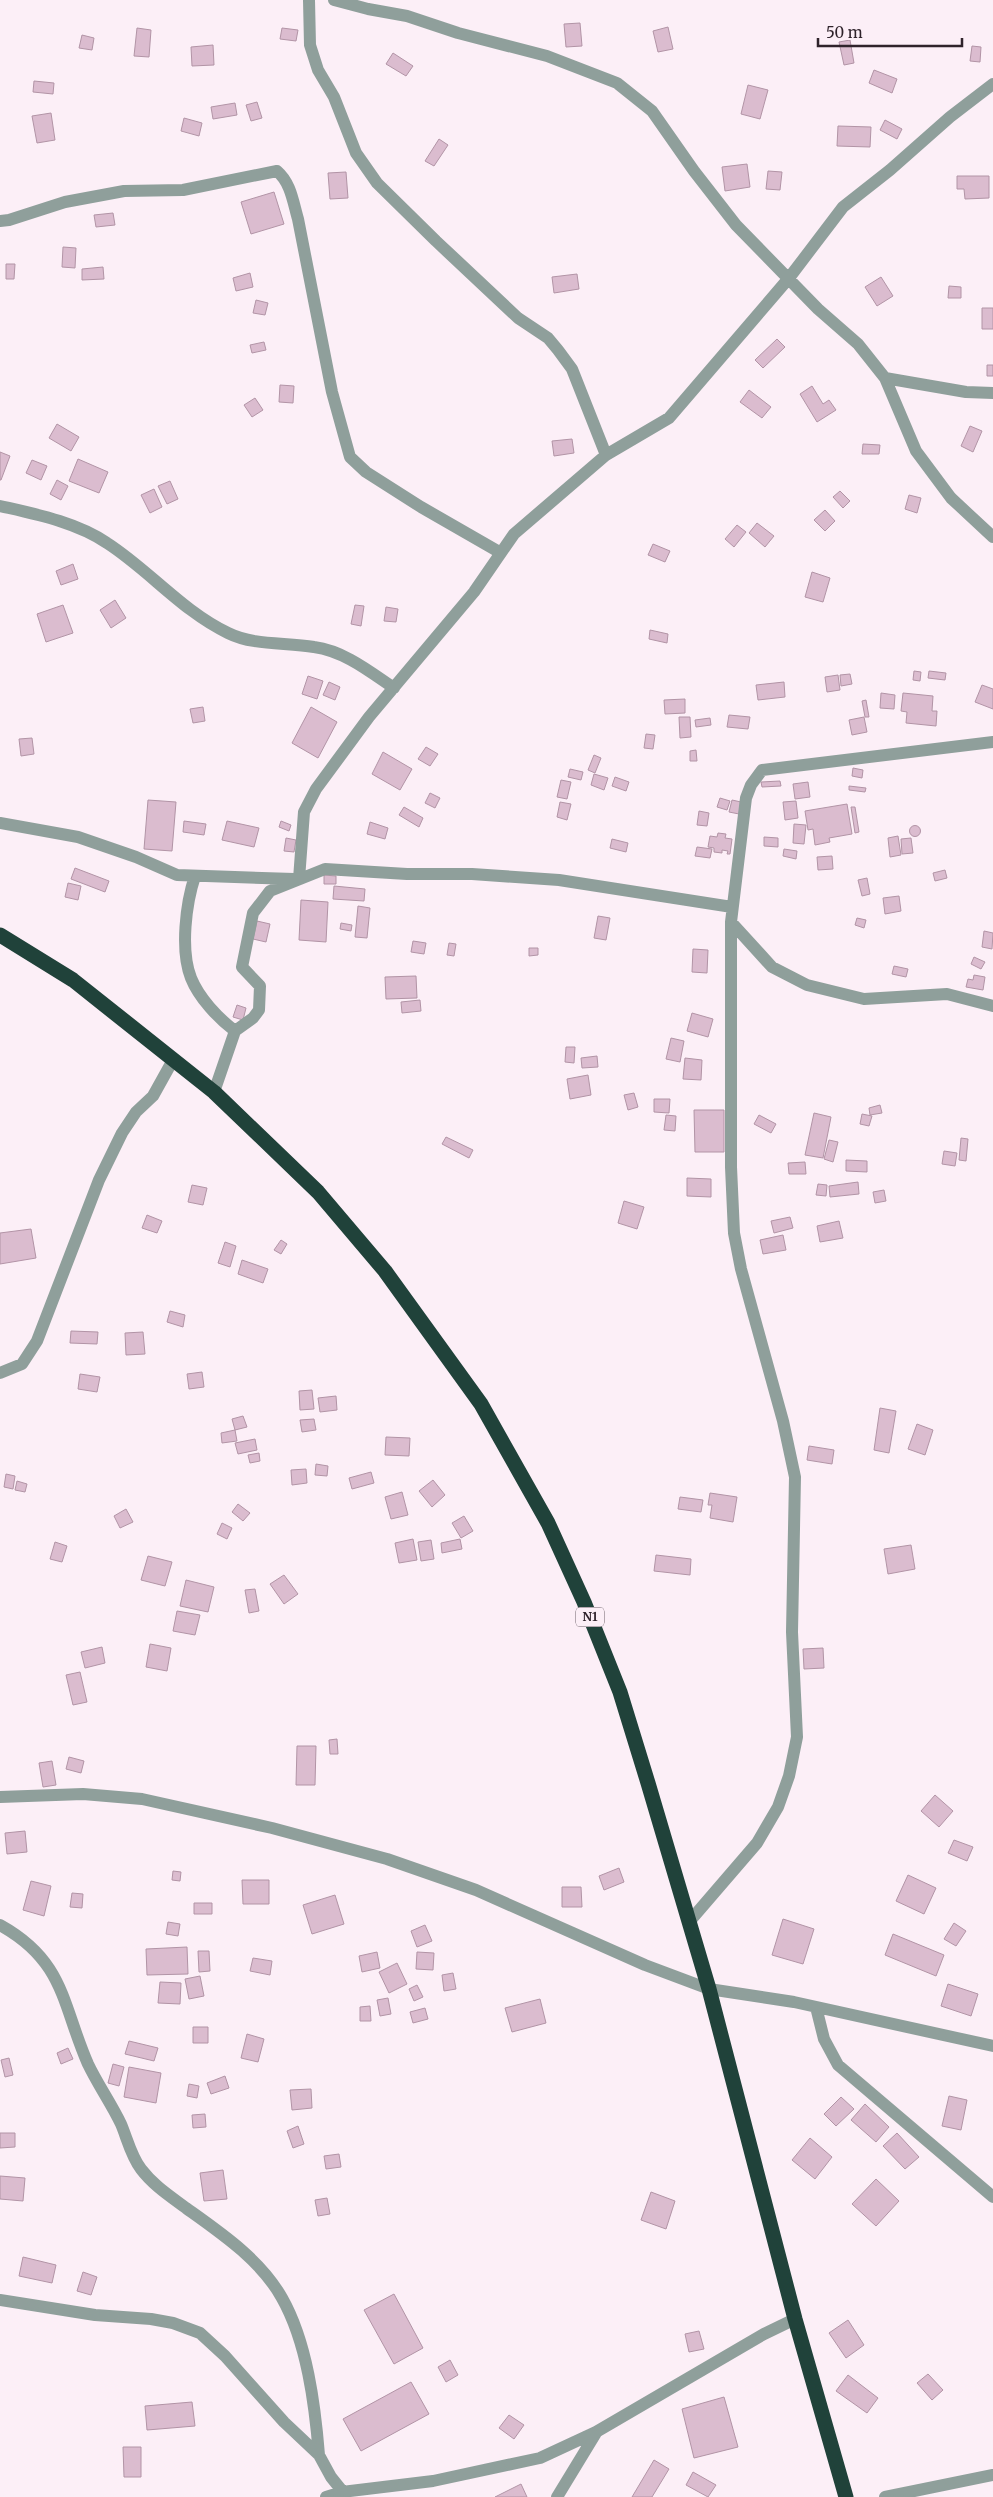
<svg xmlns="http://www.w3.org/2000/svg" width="993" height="2497" font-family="Merriweather,serif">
<rect width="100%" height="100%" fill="#fceff7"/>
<path fill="#dbbccf" stroke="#b294a6" d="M580,23L582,46L566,47L564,24Z
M668,27L673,49L658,52L653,31Z
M137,28L151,30L149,57L134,56Z
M282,28L298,30L296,41L280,39Z
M82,35L94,38L92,50L79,48Z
M850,40L854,63L844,65L839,42Z
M213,45L214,65L192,66L191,47Z
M972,46L981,47L980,62L970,61Z
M393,53L413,66L406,76L386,64Z
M874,70L897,79L892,93L869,83Z
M34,81L54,83L53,94L33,92Z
M748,85L768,90L760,119L741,114Z
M257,102L262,118L251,121L246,105Z
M235,103L237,115L213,119L211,107Z
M51,113L55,140L37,143L32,116Z
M184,118L202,123L199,136L181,131Z
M885,120L902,129L897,139L880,130Z
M838,126L871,127L870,147L837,146Z
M439,139L448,145L434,166L425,161Z
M747,164L750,187L725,191L722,167Z
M768,171L782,172L780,190L766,189Z
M346,172L348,198L330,199L328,173Z
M957,176H989V198L965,199L964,189H957Z
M274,192L284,224L251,234L241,202Z
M113,213L115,225L96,227L94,215Z
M63,247L76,248L75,268L62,267Z
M6,264H15L14,279H6Z
M103,267L104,279L82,280V269Z
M250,273L253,287L236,291L233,278Z
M577,274L579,289L554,293L552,277Z
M881,277L893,296L877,306L865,287Z
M949,286L961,287V298H948Z
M256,300L268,303L265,315L253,313Z
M982,308H993V329H982Z
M777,339L785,347L763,368L755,360Z
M264,342L266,350L252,353L250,345Z
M987,365H993V376H987Z
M280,385L294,386L293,403L279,402Z
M812,386L823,404L829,400L836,410L817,422L800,394Z
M749,390L771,407L762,418L740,402Z
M255,398L263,410L252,417L244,405Z
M57,424L79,437L71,451L49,438Z
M970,426L982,431L973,452L961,446Z
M572,439L574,453L554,456L552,441Z
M863,444L880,445L879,454H862Z
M0,452L10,456L1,480H0Z
M78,459L108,472L99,493L69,481Z
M32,460L47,466L41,480L26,473Z
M57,480L68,486L61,500L50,494Z
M170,481L178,499L167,504L158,486Z
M154,489L162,507L150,513L141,495Z
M840,491L850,501L843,508L833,497Z
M909,495L921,498L917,513L905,509Z
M825,510L835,521L825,531L814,520Z
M757,523L774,536L765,547L749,533Z
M737,525L746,532L734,547L725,539Z
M653,544L670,551L665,562L648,555Z
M73,564L78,579L61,585L56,571Z
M812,572L830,578L823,602L805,597Z
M115,600L126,618L111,628L100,610Z
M63,605L73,633L46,642L37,614Z
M355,605L364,606L361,626L351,624Z
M386,607L398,609L396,622L384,621Z
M650,630L668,634L667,643L649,639Z
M914,671L921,672L920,681L913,680Z
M929,671L946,673L945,680L928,678Z
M850,674L852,684L841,686L840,675Z
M838,675L840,690L827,692L825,677Z
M308,676L323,681L317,699L302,694Z
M329,682L340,687L335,700L323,695Z
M784,682L785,697L758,700L756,685Z
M982,685L993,689V709L975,702Z
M881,693L895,695L894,709L880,708Z
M903,693L933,696L932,711H937L936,726L906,723L907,712L901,711Z
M685,699V713L665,714L664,700Z
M866,700L869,717H865L862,701Z
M203,707L205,721L193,723L190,709Z
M311,707L337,722L318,758L292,743Z
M729,715L750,717L748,729L727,727Z
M679,717H690L691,737L680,738Z
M864,717L867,732L852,735L849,720Z
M710,718L711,725L696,727L695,720Z
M646,734L655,735L653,749L644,748Z
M32,738L34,754L21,756L19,739Z
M426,747L438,754L430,766L418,759Z
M696,750L697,761H690V751Z
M383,752L412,769L400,790L372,774Z
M594,755L601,758L595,773L588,770Z
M853,768L863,770L862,778L852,776Z
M570,769L583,772L581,780L568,777Z
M594,774L608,778L604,790L591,785Z
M615,777L629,782L626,791L612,786Z
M561,780L571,782L567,799L557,797Z
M780,781L781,786L762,787L761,782Z
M808,782L810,797L795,799L793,784Z
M849,786L866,788L865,792L849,790Z
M430,793L440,798L435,808L425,803Z
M720,798L730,801L727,810L717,807Z
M148,800L176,802L172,851L144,849Z
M732,800L741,802L739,814L729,812Z
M796,801L798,818L785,820L783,802Z
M560,802L571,804L567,820L557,817Z
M847,804L852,834L829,838L830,842L815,845L813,829L808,830L805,811Z
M404,807L423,818L419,827L399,815Z
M851,807H855L859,832L855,833Z
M699,811L709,813L707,826L697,825Z
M184,821L206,824L204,835L183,832Z
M227,821L259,828L254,847L222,840Z
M281,821L291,825L289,831L279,827Z
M370,822L388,828L385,839L367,834Z
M794,824L806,825L804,844L793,843Z
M909.5 831a5.5 5.5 0 1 1 11 0a5.5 5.5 0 1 1-11 0Z
M718,833L726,834L725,838L732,839L730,854H727L728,851L722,850V853L714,852V848L708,847L710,836L717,837Z
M898,836L901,855L890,857L888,838Z
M764,837L778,838V847L764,846Z
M286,838L296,840L294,852L284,851Z
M911,838L913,853L902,854L901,839Z
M612,839L628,843L626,852L610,848Z
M697,847L712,849L710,858L695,856Z
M784,849L797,851L796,859L783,856Z
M832,856L833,869L818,870L817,857Z
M75,868L109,881L105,892L71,879Z
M945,870L947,878L935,881L933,873Z
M324,875L336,876V884H324Z
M867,878L870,894L862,896L858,880Z
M68,883L81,886L78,900L65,897Z
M334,886L365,889L364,901L333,899Z
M899,896L901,911L885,914L883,898Z
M301,900L328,902L326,942L299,940Z
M358,906L370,908L367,938L355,937Z
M598,916L610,918L606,940L594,938Z
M857,918L866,920L864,928L855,925Z
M257,921L270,924L266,942L253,939Z
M341,923L352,925L351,931L340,929Z
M984,931L993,933L992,949L982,947Z
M413,941L426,943L424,954L411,952Z
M449,943L456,944L454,956L447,955Z
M529,948H538V955L529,956Z
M693,949L708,950L707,973L692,972Z
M974,957L985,962L981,969L971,964Z
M894,966L908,969L906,977L892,974Z
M974,975L985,977L983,990L966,987L968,979L973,980Z
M416,976L417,998L386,999L385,977Z
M420,1000L421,1011L402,1013L401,1002Z
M237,1005L246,1008L243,1020L233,1017Z
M692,1013L713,1019L708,1037L687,1031Z
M671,1038L684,1041L680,1062L666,1059Z
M566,1047H575L574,1063L565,1062Z
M597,1056L598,1067L582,1068L581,1058Z
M685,1058L702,1060L701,1080L683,1079Z
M588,1075L591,1095L570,1099L567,1079Z
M634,1093L638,1107L628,1110L624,1095Z
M654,1099H670L669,1113L654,1112Z
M880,1105L882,1113L870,1115L869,1108Z
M694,1110H724V1152H695Z
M814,1113L831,1117L823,1158L805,1155Z
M862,1114L872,1116L869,1126L860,1124Z
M666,1115L676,1116L675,1131L664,1130Z
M759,1115L776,1124L771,1133L754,1124Z
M446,1137L473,1150L469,1158L442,1144Z
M961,1138L968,1139L966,1161L959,1160Z
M829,1140L838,1142L833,1162L824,1159Z
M944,1151L957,1153L955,1166L942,1164Z
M846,1160L867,1161V1172L846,1171Z
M805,1162L806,1174H789L788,1163Z
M687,1178L711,1179V1197L687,1196Z
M858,1182L859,1194L830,1197L829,1186Z
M818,1184L827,1185L826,1196L816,1195Z
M192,1185L207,1188L203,1205L188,1202Z
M884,1190L886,1201L875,1203L873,1192Z
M624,1201L644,1207L637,1229L618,1223Z
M147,1215L162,1221L157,1233L142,1228Z
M790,1217L793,1228L774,1233L771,1221Z
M839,1221L843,1238L820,1242L817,1226Z
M31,1229L36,1258L0,1264V1233Z
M783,1235L786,1250L763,1254L760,1240Z
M281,1240L287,1244L281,1254L274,1250Z
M225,1242L236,1246L230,1267L218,1263Z
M242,1260L268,1269L263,1283L238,1274Z
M170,1311L185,1315L183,1327L167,1322Z
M71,1331L98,1332L97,1344L70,1343Z
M143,1332L145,1354L126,1355L125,1333Z
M202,1372L204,1387L189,1389L187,1374Z
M80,1374L100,1377L97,1392L78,1389Z
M312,1390L314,1409L300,1410L299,1391Z
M336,1396L337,1410L320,1412L318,1398Z
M880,1408L896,1411L889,1453L874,1450Z
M243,1416L247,1427L235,1430L232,1419Z
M314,1419L316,1430L302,1432L300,1420Z
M917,1424L933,1430L925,1455L908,1449Z
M235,1430L237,1441L222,1443L221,1433Z
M386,1437L410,1438L409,1456L385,1455Z
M255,1439L257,1450L238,1454L235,1443Z
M809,1446L834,1450L832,1464L807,1460Z
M259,1453L260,1461L250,1463L248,1455Z
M316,1464L328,1466L327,1476L315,1475Z
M306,1469L307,1483L292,1485L291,1470Z
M371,1472L374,1483L352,1489L349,1478Z
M6,1474L15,1476L13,1489L4,1487Z
M433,1480L445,1495L432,1507L419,1491Z
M17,1481L27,1484L25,1492L15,1490Z
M402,1492L408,1515L391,1519L385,1497Z
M710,1493L737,1497L733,1522L710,1518L712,1505H708Z
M680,1497L703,1500L701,1512L678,1509Z
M238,1504L250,1513L243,1521L232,1512Z
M126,1509L133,1522L120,1528L114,1516Z
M464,1516L473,1531L461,1538L452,1523Z
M222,1523L232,1528L227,1539L217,1534Z
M413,1539L417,1560L399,1563L395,1543Z
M460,1539L462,1549L442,1553L441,1543Z
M431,1540L434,1559L421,1561L418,1542Z
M55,1542L67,1546L62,1562L50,1559Z
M911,1545L915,1569L888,1574L884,1549Z
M656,1555L691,1559L690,1575L654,1571Z
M148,1556L172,1562L165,1586L141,1580Z
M284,1575L298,1594L284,1604L270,1584Z
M186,1580L214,1587L208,1612L180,1606Z
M255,1589L259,1611L249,1613L245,1590Z
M177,1611L200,1615L195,1635L173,1631Z
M150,1644L171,1648L167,1671L146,1667Z
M102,1647L105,1663L85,1668L81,1652Z
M823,1648L824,1668L804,1669L803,1649Z
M80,1672L87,1702L73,1705L66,1675Z
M337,1739L338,1754H330L329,1740Z
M297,1746H316L315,1785H296Z
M69,1757L84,1761L81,1773L66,1769Z
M52,1761L56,1785L43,1787L39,1763Z
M935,1795L953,1811L939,1827L921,1811Z
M25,1831L27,1852L7,1854L5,1833Z
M954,1840L973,1847L967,1861L948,1853Z
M619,1868L624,1882L604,1890L599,1876Z
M173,1871L181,1872L180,1881L172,1880Z
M908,1875L936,1888L924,1914L896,1901Z
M242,1880H269V1904H243Z
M31,1881L51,1886L44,1916L23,1910Z
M562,1887H581L582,1907H562Z
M72,1893L83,1894L82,1908L70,1907Z
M335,1895L344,1924L312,1934L303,1905Z
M194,1903H212V1914H194Z
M783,1919L814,1929L803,1964L772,1955Z
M168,1922L180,1924L178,1936L166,1934Z
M954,1923L966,1931L956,1946L944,1939Z
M425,1925L432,1941L417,1947L411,1931Z
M893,1934L944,1955L936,1976L885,1955Z
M187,1947L188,1974L147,1975L146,1949Z
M198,1951H209L210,1971L199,1972Z
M377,1952L380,1968L362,1972L359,1956Z
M417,1952L434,1953L433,1970L416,1969Z
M253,1958L272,1961L270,1975L250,1971Z
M397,1963L407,1984L389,1993L379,1972Z
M453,1973L456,1989L444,1991L442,1975Z
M200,1976L204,1996L189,1999L185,1979Z
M160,1982L181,1983L180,2004L158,2003Z
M948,1984L978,1994L971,2016L941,2006Z
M417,1985L423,1997L414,2001L409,1989Z
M388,1998L391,2014L380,2016L377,2000Z
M540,1999L546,2023L512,2032L505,2008Z
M370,2006L371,2021H360V2007Z
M425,2008L428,2019L413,2023L410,2012Z
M193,2027H208V2043H193Z
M247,2034L264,2039L258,2062L241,2058Z
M129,2041L158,2048L154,2061L125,2054Z
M68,2048L73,2059L61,2064L57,2053Z
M9,2058L13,2075L5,2077L1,2060Z
M113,2064L124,2067L119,2086L108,2083Z
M129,2067L161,2073L156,2103L124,2097Z
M225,2076L229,2088L211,2094L207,2083Z
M189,2084L199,2086L197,2098L187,2096Z
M311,2089L312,2108L292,2110L290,2090Z
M949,2096L967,2100L961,2130L942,2126Z
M841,2097L854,2109L836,2126L824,2114Z
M865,2104L889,2127L876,2142L851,2120Z
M205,2114L206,2127L193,2128L192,2115Z
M298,2126L304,2144L293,2148L287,2131Z
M0,2133H15V2147L0,2148Z
M897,2133L919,2157L905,2169L883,2146Z
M810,2138L832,2157L815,2179L792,2160Z
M339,2154L341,2167L326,2169L324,2156Z
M223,2170L227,2199L204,2201L200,2173Z
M0,2176L25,2178L23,2201L0,2199Z
M876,2179L899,2201L876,2226L852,2204Z
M651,2192L675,2201L666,2229L641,2220Z
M327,2198L330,2214L318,2216L315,2200Z
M23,2257L56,2265L52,2283L19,2276Z
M83,2272L97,2277L91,2295L77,2291Z
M394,2294L423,2348L394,2364L364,2310Z
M848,2320L864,2345L846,2358L829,2333Z
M699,2331L704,2349L689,2352L685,2334Z
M450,2360L458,2375L446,2382L438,2367Z
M928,2374L943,2390L932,2400L917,2383Z
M848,2375L878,2398L867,2413L836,2391Z
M411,2382L429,2414L361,2451L343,2419Z
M724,2397L738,2447L694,2458L682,2409Z
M192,2402L195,2426L147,2430L145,2406Z
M509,2415L524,2425L514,2439L499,2428Z
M123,2447H141V2477H124Z
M654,2460L669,2469L652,2497H632Z
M693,2472L716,2485L708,2497L686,2485Z
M521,2484L527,2497H495Z"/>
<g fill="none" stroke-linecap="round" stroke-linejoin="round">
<path stroke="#8f9f9b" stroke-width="12" d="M309,0L310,45L318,70L334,97L356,153L377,183L436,241L518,318L548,338L558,350L572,369L606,455
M334,0L368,9L407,16L458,33L547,56L617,83L652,111L694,171L736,225L818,309L858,344L885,378L916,451L951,498L993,537
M0,221L9,220L65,202L124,191L183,190L277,171C291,183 293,202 298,219L332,392L350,457L366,472L421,507L501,553
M885,378L966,392L993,393
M0,506C35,514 76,522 107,543C149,570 182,611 228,633C254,646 286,642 314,647C344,651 369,671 394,688
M0,823L78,837L136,857L177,875L294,879
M195,876C186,903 180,950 191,978C199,998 218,1018 235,1031
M299,879L304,812L316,789L369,717L474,592L514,534L606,455L669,418L789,278L843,207L890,170L950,117L993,84
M731,922L772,967L807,985L864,999L947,994L993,1006
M214,1092L235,1031L253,1018L259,1010L260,986L242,967L253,913L270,891L325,869L407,874H472L559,880L732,907
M0,1373L22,1364L37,1341L99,1180L122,1133L136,1112L153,1096L173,1060
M0,1797L83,1794L142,1799L272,1828L387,1859L476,1890L645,1965L709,1989L794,2002L993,2046
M689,1922L757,1843L778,1807L789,1776L797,1737L792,1632L795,1477L783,1421L741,1269L734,1233L731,1167V922L746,798L751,785L762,770L993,742
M0,1925C65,1961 62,2005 88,2064C98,2085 111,2103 121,2124C127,2138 131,2156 141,2169C153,2185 170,2196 186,2208C221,2233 261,2260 282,2298C307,2342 315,2405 319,2455
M816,2007L824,2039L838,2065L993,2197
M0,2300L95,2315L151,2319L173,2323L200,2333L225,2356L284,2422L319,2455L331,2477L347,2497
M326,2497L342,2492L433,2481L540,2458L596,2432L764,2334L795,2319
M557,2497L596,2433
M885,2497L993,2475"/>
<path stroke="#20423a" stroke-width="15" d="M0,935L73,980L214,1092L318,1192L385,1271L481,1404L548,1523L584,1602L620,1692L648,1783L709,1989L795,2319L846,2497"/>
</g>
<g text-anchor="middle" stroke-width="4" stroke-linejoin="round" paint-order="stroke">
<rect fill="#fceff7" stroke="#6c6068" stroke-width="1" x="576" y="1607.5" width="28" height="19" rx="4"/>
<g font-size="12" font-weight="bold" fill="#2f232b">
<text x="590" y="1621">N1</text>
</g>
</g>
<path d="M818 38v8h144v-8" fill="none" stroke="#2f232b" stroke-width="2.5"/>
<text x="826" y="38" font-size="15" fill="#2f232b" stroke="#fceff7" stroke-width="4" paint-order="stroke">50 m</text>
</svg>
